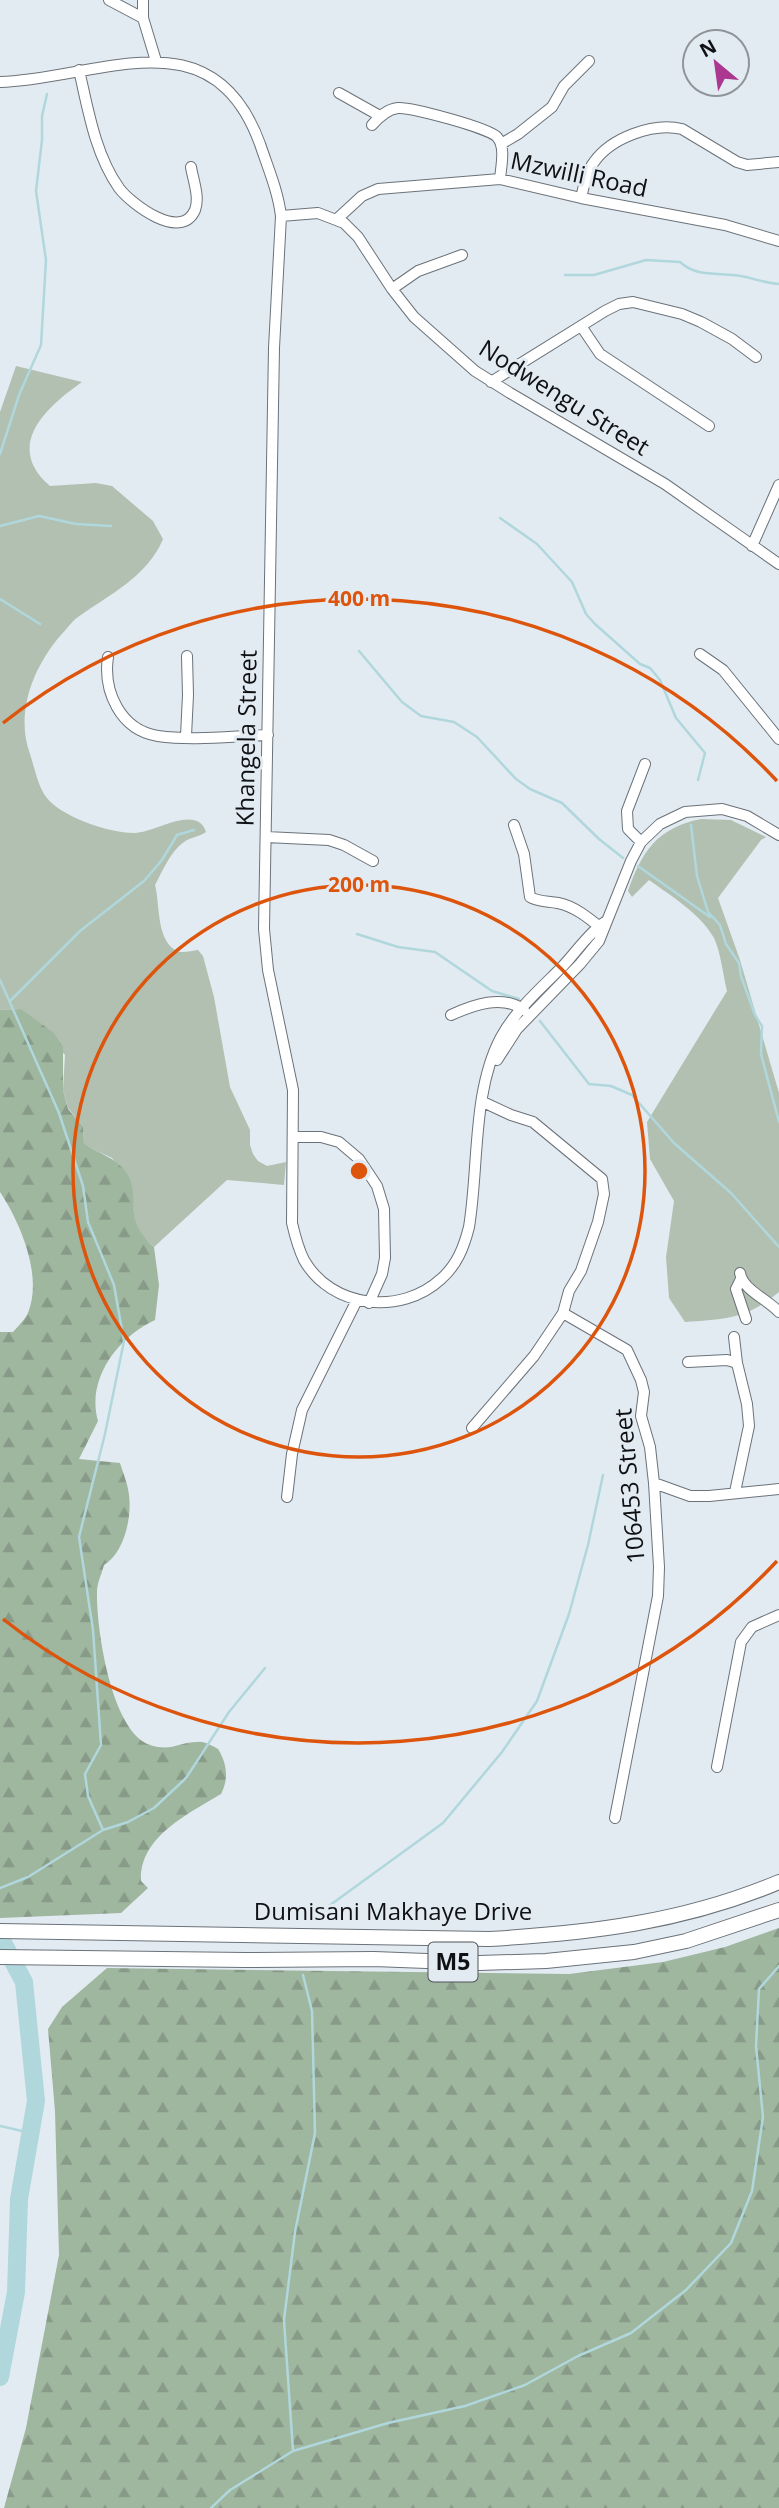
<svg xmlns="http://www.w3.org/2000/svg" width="779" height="2508" font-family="'Open Sans',sans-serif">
<defs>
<pattern id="forest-firs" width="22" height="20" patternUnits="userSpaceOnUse" patternTransform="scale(1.75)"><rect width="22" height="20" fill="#9fb69f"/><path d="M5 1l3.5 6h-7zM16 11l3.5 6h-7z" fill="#889b88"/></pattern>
</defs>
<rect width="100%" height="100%" fill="#e3ebf2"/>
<path fill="#b1c0b1" d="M16,366L82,382C45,408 4,446 50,486L96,483L112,486L153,521L163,539C148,576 109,595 78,617C71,622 66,630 60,636C33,668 15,713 30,754C34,766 37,782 44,794C57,816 109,833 134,833C153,834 197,803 206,832C199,837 191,837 184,842C170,852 163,870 155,885C160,903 156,938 175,950C181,954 191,951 198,950L203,956L214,997L230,1087L250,1130V1145L253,1154L258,1161L267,1166L286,1162L284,1185L227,1180L154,1247L142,1236L135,1224L130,1181L112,1158L84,1145L83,1126L68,1108L63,1090L65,1055L21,1009L0,1010V412Z
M701,819L731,820L766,837L761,840L718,898L740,960L779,1093V1292C747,1319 725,1319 685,1322L669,1298L666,1257L674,1201L650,1159L647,1122L727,991C723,975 721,953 714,938C700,913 671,896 649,880L632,897L628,891C642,851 657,828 701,819Z"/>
<path fill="url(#forest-firs)" d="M21,1009L54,1033L63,1047V1090L68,1109L83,1126L84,1144C98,1153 116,1158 126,1172C143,1199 120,1217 154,1247L159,1285L155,1320C118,1337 86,1379 98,1421L79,1459L120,1463C123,1473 128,1484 129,1495C132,1518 124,1553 104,1565C102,1573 97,1583 97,1591C96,1627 111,1732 150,1745C172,1752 178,1742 198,1742C204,1741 212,1746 218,1749C227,1763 229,1779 221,1794C188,1814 139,1837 141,1881L148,1888L121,1913L0,1918V1332H13C18,1326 27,1318 29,1310C42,1274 20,1222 0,1192V1010Z
M779,1928V2508H4L26,2428L59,2255L55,2111L48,2029L62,2007L107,1968L569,1974L663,1962L725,1947Z"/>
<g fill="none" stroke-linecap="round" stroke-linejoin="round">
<path stroke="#b0d7dc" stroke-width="2.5" d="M565,275H594L646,260L680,262C698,279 723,271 746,277C757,280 767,283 779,284
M0,454L19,395L41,345L46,260L36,191L42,140V116L47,94
M500,518L537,544L572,582L586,614L595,624L640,664L650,668L660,680L676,718L705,753L698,780
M0,526L39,516L76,524L111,526
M0,599L40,624
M359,651L402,702L421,716L454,722L477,737L516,779L530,789L562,803L599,839L623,858
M691,825L697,876L708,912L720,925L726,944L739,963L741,976L755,1015L762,1026L761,1054L779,1122
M638,866L710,917
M357,934L398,947L435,952L492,991L519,999
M0,980L59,1113L83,1186L88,1222L114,1285L124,1341L105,1434L79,1537L93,1630L101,1745L85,1774L88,1796L103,1830
M10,1001L80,931L144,881L162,860L177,835L194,830
M540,1021L589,1084L611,1086L632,1095L674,1143L731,1193L779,1247
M0,1888L28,1877L103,1830L128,1822L154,1808L186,1778L229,1712L265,1668
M311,1919L443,1823L502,1752L537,1701L569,1614L588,1545L603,1475
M0,2126L31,2133
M293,2451L284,2320L295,2232L315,2133L312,2011L303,1975
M211,2508L230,2490L293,2451L388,2423L465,2406L525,2385L578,2356L631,2333L686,2290L731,2243L752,2191L763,2117L756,2046L759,1989L779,1966"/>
<path stroke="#b0d7dc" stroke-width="18" d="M0,1937L24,1982L36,2101L19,2199L16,2292L0,2377"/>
<g stroke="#6b7279" stroke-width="12">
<path id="minor" d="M109,0L143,18
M143,0V18L156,61
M79,70C88,109 95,154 119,188C131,204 181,242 195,210C200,197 193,180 191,167
M0,82C98,79 212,12 260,144C268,168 278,191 281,216L274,348L264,929L268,970L293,1090L292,1223C295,1236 298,1248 304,1260C331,1308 401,1316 441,1279C457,1265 464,1247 469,1227C479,1167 472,1091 501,1037C516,1010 539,990 561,968C574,955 590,931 605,922
M339,93L380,116
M372,125C379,117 387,109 398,108C411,107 489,128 497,137C506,147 501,166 500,179
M501,144L518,134L552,107L564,86L589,61
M581,198C584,186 586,172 594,162C611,138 653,122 682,129L737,162L747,165L779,162
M281,216L318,213L344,223L358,237L392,289L414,317L475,371L510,393L665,484L779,564
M337,219L362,196L378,189L500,179L581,198L725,225L779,241
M392,289L418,271L462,255
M581,326L600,354L709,426
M491,382L605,311L619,304L633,302L682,314L701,322L732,339L756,357
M752,546L779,485
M700,654L723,670L779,739
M108,657C103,691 120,730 158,736C193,741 232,736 268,735
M186,736L188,695L187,656
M514,825L524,854L530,897C538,902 548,901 558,903C574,906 589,918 602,929
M266,837L329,840L344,845L373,861
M641,842L628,829L627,811L645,764
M451,1015C473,1005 502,994 524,1010
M497,1060L517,1029L580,964L599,941L631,861L641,842L660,824L685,812L722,809L747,816L779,835
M294,1137H321L339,1142L359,1159L377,1186L384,1209L385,1258L382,1274L369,1303
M740,1273C743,1290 767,1299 779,1312
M741,1279L736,1289L746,1319
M563,1313L627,1350L641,1380L644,1392L641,1416L650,1447L654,1483L659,1567L658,1596L615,1818
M734,1337L737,1363
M688,1362L727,1360L737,1363L747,1404L749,1426L735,1492
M472,1428L534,1356L563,1313L569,1291L581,1271L598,1222L604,1194L602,1179L533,1122L511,1115L483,1102
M654,1483L690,1496H709L779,1489
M287,1497L292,1454L302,1410L357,1300
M717,1767L741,1642L752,1627L779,1615"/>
</g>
<g stroke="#6b7279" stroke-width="16">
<path id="major" d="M0,1931L489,1939C591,1933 684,1922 779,1882
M0,1957L245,1960L374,1959L479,1963L546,1961L634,1952L686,1941L779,1910"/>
</g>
<use href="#minor" stroke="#fff" stroke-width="10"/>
<use href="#major" stroke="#fff" stroke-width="14"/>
</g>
<g fill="none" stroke="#dd550c" stroke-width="3.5">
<circle cx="359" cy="1171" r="286"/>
<path d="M777 1561A572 572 0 0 1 3 1619M3 723A572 572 0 0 1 777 781"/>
</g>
<g text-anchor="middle" stroke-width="6" stroke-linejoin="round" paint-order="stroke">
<rect fill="#e3ebf2" stroke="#4f5257" stroke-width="2" x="428.5" y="1942.5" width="49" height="39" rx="5"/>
<g font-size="23" font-weight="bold" fill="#0f1114">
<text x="453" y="1970">M5</text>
</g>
<g font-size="24" fill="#0f1114" stroke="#e3ebf2">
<text transform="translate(579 175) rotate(12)" y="8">Mzwilli Road</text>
<text transform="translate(564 398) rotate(32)" y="8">Nodwengu Street</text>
<text transform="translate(247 738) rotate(-89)" y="8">Khangela Street</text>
<text transform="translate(630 1486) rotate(-95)" y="8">106453 Street</text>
<text x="393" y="1920">Dumisani Makhaye Drive</text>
</g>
</g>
<circle cx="359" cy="1171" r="10" fill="#dd550c" stroke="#e3ebf2" stroke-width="3.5"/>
<g font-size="21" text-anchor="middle" font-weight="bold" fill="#dd550c" stroke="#e3ebf2" stroke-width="6" stroke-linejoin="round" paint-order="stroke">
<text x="359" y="606">400 m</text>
<text x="359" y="892">200 m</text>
</g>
<g transform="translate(716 63) rotate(331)"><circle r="33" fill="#e3ebf2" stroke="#8e9499" stroke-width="2"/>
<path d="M0-5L12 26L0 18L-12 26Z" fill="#ab3790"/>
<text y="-10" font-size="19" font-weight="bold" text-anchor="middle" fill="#0f1114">N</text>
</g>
</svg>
